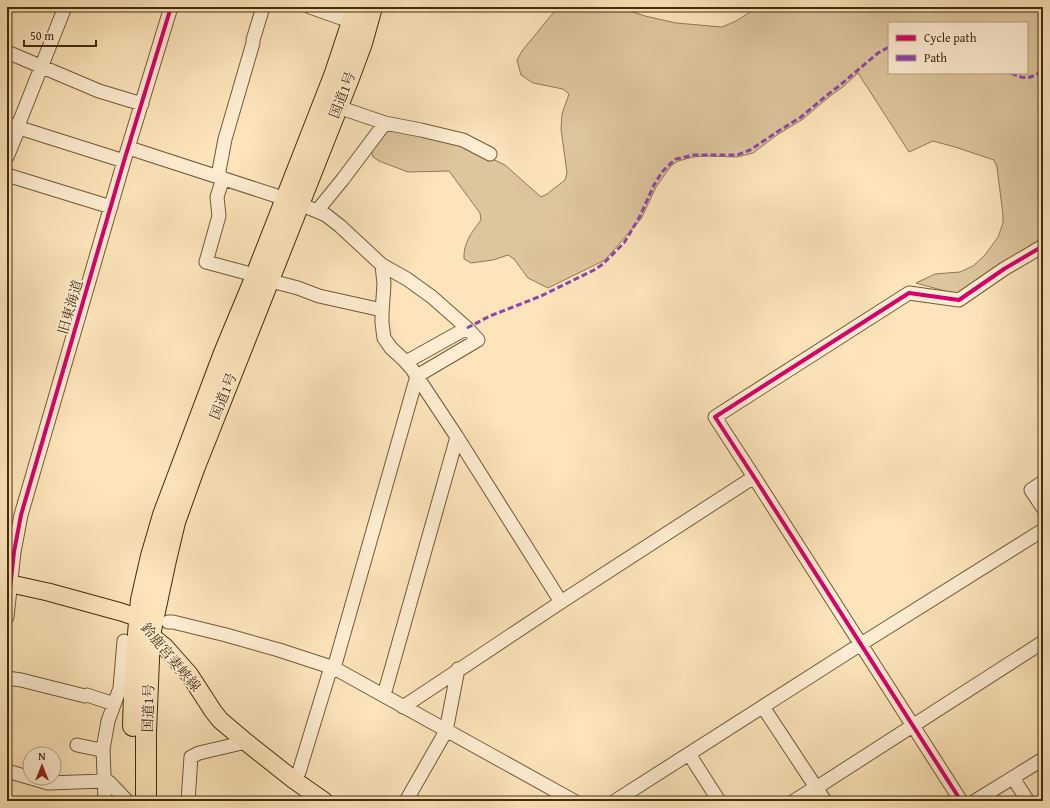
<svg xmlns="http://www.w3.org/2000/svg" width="1050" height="808" font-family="'Gentium Book Plus','Noto Serif JP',serif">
<rect width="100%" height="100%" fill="#fde4ba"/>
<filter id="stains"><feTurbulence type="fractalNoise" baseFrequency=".005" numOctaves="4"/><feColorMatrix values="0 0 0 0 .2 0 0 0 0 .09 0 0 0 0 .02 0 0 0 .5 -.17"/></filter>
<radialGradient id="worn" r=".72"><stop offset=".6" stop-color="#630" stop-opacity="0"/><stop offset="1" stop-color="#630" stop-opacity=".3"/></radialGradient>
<path fill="#ddc59c" stroke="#907854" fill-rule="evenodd" d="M558,7H618L645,16L676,23L722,27L736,21L758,7H1043V242L956,294L916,283L935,274L960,272L973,266L985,255L998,237L1003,223V215L997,167L994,160L955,147L933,141L909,152L858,73L844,86L829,97L803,119L777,135L753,153L737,157L705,156L693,157L678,161L671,166L656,187L641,219L605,260L548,288L528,278L514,259L508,255L493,260L471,263L464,259C463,243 472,232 481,220L480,213L449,171L408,172L379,161L373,157L371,150L387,128L455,141L505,165L541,197L547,194L565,180L567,173L561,129L562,114L569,94L563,89L533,83L521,75L517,60L522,51ZM889,23H1027V73H889Z"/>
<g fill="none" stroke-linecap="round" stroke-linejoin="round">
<g stroke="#715a38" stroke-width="15">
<path id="minor" d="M310,7L344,19
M7,52L99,91L142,104
M344,109L385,123L421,130L463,140L490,154
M7,124L124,161
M17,128L65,7
M129,148L286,199
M7,157L19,128
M7,175L111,207
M218,176L225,139L253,43V40L263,7
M223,178L217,197L219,216L206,262L247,273
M300,204L326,215L340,226L382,265L407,279L432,297L467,328L478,340L417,376L334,668
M319,212L321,206L343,179L385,123
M382,265L384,284L382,313V323L384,338L391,348L404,360L412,369L457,437L561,602
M275,282L298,288L319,296L382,310
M406,362L467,328
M1043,482L1031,490L1043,508
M7,617L14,552L21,515L124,161L171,7
M168,622H173L226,635L279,650L334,668L574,801
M7,678L21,680L85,696L87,695L114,704
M384,695L457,437
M403,707L561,602L754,477
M763,707L825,801
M77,745L96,749H103
M689,754L719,801
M7,771L48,783L104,781L109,782L127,801
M1013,778L1028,801
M294,780L299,772L331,667
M816,788L1043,642
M105,801L103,749L108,721L120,688L124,641
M188,801L191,757L199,753L246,742
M406,801L446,731L458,669
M615,801L861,644L1043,530
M794,801L816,787
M961,801L754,477L715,417L909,293L959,300L1004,269L1043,246
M975,801L1043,759"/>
</g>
<g stroke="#422c0c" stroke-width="19">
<path id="major" d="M7,583L48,592L121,612L139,618L150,635L165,647L189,674L213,711L220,720L246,742L294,780L324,801"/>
</g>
<g stroke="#422c0c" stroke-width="22">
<path id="highway" d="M133,726L134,693L136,656L141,600L151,556L163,515L224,353L251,288L334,76L357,7
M146,801V732L150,635L166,560L175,522L194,469L349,78L362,43L372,7"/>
</g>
<use href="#minor" stroke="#feedd2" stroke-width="13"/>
<use href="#major" stroke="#fde4ba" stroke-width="17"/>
<use href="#highway" stroke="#fde4ba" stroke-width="20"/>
<path stroke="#8e44ad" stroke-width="3" stroke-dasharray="6 3" stroke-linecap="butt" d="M1011,73C1024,80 1031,79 1043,70
M467,328L490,316L541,296L594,270L603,264L624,243L639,218L654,185L662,172L670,164L676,159L694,155H737L750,150L777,132L801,117L826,96L839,86L878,53L889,47"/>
<g stroke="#feedd2" stroke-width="6">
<path id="cycleway" d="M7,617L14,552L21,515L124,161L171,7
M961,801L754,477L715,417L909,293L959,300L1004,269L1043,246"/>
</g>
<use href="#cycleway" stroke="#d6006c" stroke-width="4"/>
</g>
<g text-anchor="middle" stroke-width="3.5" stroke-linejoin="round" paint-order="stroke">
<g font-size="14" fill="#422c0c" stroke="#feedd2">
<text transform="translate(342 95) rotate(-69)" y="5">国道1号</text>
<text transform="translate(70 307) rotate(-74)" y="5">旧東海道</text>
<text transform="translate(223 396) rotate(-68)" y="5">国道1号</text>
<text transform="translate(171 657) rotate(50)" y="5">鈴鹿宮妻峡線</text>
<text transform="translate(148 708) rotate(-88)" y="5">国道1号</text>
</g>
</g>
<rect width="1050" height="808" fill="none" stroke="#fde4ba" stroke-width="24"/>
<rect x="8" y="8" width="1034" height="792" fill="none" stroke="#422c0c" stroke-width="2"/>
<rect x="12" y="12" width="1026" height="784" fill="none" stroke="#422c0c"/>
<rect x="888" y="22" width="140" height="52" fill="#feedd2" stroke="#b3a083"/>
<rect x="896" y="35" width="20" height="6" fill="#d6006c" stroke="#b3a083"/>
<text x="924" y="42" font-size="12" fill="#422c0c">Cycle path</text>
<rect x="896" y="55" width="20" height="6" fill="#8e44ad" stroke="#b3a083"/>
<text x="924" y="62" font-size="12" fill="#422c0c">Path</text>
<g transform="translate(42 766)"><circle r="19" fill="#feedd2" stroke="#b3a083"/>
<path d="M0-3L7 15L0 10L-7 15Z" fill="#8f2418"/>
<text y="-6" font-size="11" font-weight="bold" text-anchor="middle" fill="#422c0c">N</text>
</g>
<path d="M24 40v6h72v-6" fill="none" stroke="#422c0c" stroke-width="2"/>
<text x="30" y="40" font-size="12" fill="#422c0c" stroke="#feedd2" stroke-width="3" paint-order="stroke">50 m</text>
<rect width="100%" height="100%" filter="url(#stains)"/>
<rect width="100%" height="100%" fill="url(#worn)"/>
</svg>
